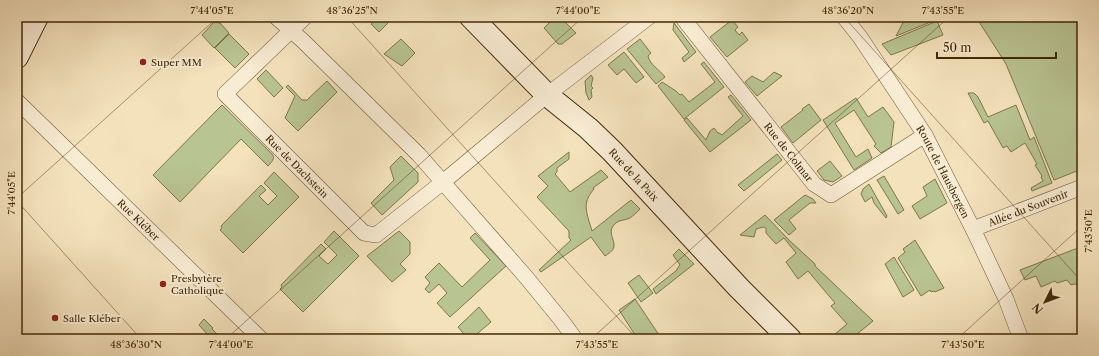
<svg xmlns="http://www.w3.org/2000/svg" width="1099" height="356" font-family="'Libre Caslon Text',serif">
<rect width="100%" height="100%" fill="#f4e2bd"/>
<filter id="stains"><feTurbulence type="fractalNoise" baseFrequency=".005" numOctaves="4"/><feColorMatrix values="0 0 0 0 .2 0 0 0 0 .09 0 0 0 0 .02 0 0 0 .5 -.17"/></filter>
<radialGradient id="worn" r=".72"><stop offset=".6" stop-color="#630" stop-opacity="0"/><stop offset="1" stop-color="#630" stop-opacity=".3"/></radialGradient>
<path fill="#b9c493" stroke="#7e764c" d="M378,17H394L379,32L371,24Z
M555,17H560L576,33L562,44H558L544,28Z
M906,17H943L896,36Z
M976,17H1082V169L1054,180L1006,64Z
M732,20L738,27L735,30L739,35L742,32L748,40L727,57L710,37Z
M937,21L943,35L891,55L882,44Z
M214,22L220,23L229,33L214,48L202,35Z
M674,23L696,52L684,62L682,58L689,52L673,30Z
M229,34L249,54L235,68L215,48Z
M401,39L415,53L402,66L384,54Z
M640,39L651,53L648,56C650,65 659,69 665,77L656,84L627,49Z
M624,52L644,77L636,83L624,69L617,75L608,65Z
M704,62L724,87L684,119L658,86L662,82L676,91L680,95L682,94L689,102L715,82L701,64Z
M266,70L283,88L274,97L257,79Z
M774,72L782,76L757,96L745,82L752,76L763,82Z
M591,75L593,78L591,86L593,88L591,90L592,97L589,100L586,93L585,81Z
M327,81L337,92L298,131L285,118L295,96L286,87L288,85L302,100H307Z
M968,93H974L978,97L988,117L1016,105L1030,140L1034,137L1052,183L1032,191L1031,188L1043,181L1041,177L1042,176L1035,165L1037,164L1025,143L1011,152L1007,146L1003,148L988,121L984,123Z
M731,95L751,120L710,152L684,120L687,118L706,140L710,131L714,128L718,133H719L722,135L743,116L728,97Z
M856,98L868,117L883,107L894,122L891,147L881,153L874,146L876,144L854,110L835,123L856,157L868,149L872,158L854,170L823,120Z
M809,104L821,120L793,143L781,127L803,110L802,109Z
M222,105L272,154C276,159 271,162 268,166L241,139L180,202L153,175Z
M569,152V159L557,168V172L555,174L570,192L601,170L608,177L593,188L594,189C581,204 587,213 592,231L631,200L640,209C637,212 634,215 630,218C624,221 618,219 613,226C608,233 615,240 614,247C613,251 608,254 605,256L591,237L541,272L539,270L571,240L569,238V231L537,197L548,186L538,176Z
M777,154L782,160L744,191L738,185Z
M401,156L418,173V182L382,215L371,203L394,180L390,167Z
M830,161L842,176L833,182L824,180L817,171Z
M274,172L299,197L243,253L220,230L222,228L221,226L261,185L266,190L259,196L268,205L277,196L264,183Z
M884,176L904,210L898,214L877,180Z
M935,179L947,203L920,219L912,206L927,196L923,187Z
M869,184L887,216L886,218L874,203L872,197L865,202L861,194L863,189Z
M805,195L813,199L816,203H810L789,220L796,229L789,235L774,220Z
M765,215L790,241L815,264V266L873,321L851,339H829L847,324L831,306L835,303L808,271L798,279L786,262L796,253L784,238L776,244L766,233V228L764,227L756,229L754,237L740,235Z
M334,231L359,256L303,312L280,289L282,287L281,285L321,244L326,249L319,256L328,264L337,255L324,242Z
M399,231L410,242V254L400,264L406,270L392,282L367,256Z
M475,233L506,266L450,317L437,303L447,293L439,284L429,293L425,289L430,283L425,277L439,263L462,287L490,260L470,238Z
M915,240L944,288L935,292L934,291L931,292L930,290L921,296L898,258L905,252L903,249Z
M1082,243V285L1074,284L1071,285L1067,280L1057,283L1055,281L1041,287L1036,276L1025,280L1020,270L1078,248L1077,245Z
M679,249L694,264L656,294L653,289L677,270V269L680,265L673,255Z
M894,257L914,290L903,297L885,264Z
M639,275L653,293L641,302L628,283Z
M635,299L661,338V339H636L637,338L619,310Z
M479,307L491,322L471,339H468L458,327Z
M204,319L213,328L212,329L222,339H204L208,335L199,325Z"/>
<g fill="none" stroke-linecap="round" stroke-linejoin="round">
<g stroke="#6e5734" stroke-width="16">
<g id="street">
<path d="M276,17L303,41L419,155L526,277L562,321L575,339"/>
<path id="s1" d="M305,17L225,94L364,233L376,235L443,182L547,95L649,17"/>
<path id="s2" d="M682,17L814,184L831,195L925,135"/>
<path id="s3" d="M844,17L860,37L925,135L973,229L1006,299L1021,339"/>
<path id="s4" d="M17,101L261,339"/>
<path id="s5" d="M973,229L1082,187"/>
</g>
</g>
<g stroke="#422906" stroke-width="24">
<g id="secondary">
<path id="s6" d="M471,17L547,95L588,128L612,151L739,288L790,339"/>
<path d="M17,57L37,17"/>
</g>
</g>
<use href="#street" stroke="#f8ecd4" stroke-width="15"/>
<use href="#secondary" stroke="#f8ecd4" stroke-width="22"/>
</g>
<path fill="none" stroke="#422906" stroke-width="1" stroke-opacity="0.45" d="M347,17L637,339M844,17L1082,282M17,198L218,17M17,201L141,339M226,339L583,17M591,339L949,17M957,339L1082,226"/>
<g fill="#8f2418" stroke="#f8ecd4" stroke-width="1.5">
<circle cx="143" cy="62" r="4"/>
<circle cx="163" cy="284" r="4"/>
<circle cx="55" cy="318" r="4"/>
</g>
<g text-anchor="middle" stroke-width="4" stroke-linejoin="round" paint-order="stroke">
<g font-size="10" fill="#422906" stroke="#f8ecd4" text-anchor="start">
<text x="151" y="66">Super MM</text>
<text x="171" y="282">Presbytère<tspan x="171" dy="12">Catholique</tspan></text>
<text x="63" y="322">Salle Kléber</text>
</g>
<g font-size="10" fill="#422906" stroke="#f8ecd4">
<text dy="4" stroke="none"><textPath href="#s2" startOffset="172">Rue de Colmar</textPath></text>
<text dy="4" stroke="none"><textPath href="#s1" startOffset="213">Rue de Dachstein</textPath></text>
<text dy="4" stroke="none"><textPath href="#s3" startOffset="184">Route de Hausbergen</textPath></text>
<text dy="4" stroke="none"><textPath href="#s6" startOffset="227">Rue de la Paix</textPath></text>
<text dy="4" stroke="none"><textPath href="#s5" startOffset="59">Allée du Souvenir</textPath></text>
<text dy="4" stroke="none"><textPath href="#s4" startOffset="170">Rue Kléber</textPath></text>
</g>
</g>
<rect width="1099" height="356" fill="none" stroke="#f4e2bd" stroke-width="44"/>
<g transform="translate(1045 302) rotate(228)" stroke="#f8ecd4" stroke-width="3" paint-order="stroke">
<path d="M0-3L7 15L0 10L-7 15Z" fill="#422906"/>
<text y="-6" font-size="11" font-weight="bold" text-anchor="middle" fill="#422906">N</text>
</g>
<path d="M937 52v6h119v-6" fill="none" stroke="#422906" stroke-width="2"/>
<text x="943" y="52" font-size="12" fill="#422906" stroke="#f8ecd4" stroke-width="3" paint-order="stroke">50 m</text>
<rect x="22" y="22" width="1055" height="312" fill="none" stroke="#422906" stroke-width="1.5"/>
<g font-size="10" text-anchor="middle" fill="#422906">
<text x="212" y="14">7°44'05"E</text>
<text x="352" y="14">48°36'25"N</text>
<text x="578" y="14">7°44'00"E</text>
<text x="848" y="14">48°36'20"N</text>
<text x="943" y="14">7°43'55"E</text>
<text transform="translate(11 193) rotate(-90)" y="4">7°44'05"E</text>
<text transform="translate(1088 231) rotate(-90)" y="4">7°43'50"E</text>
<text x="136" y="348">48°36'30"N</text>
<text x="231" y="348">7°44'00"E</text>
<text x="597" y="348">7°43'55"E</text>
<text x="963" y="348">7°43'50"E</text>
</g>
<rect width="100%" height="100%" filter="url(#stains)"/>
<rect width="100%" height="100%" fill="url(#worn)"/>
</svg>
